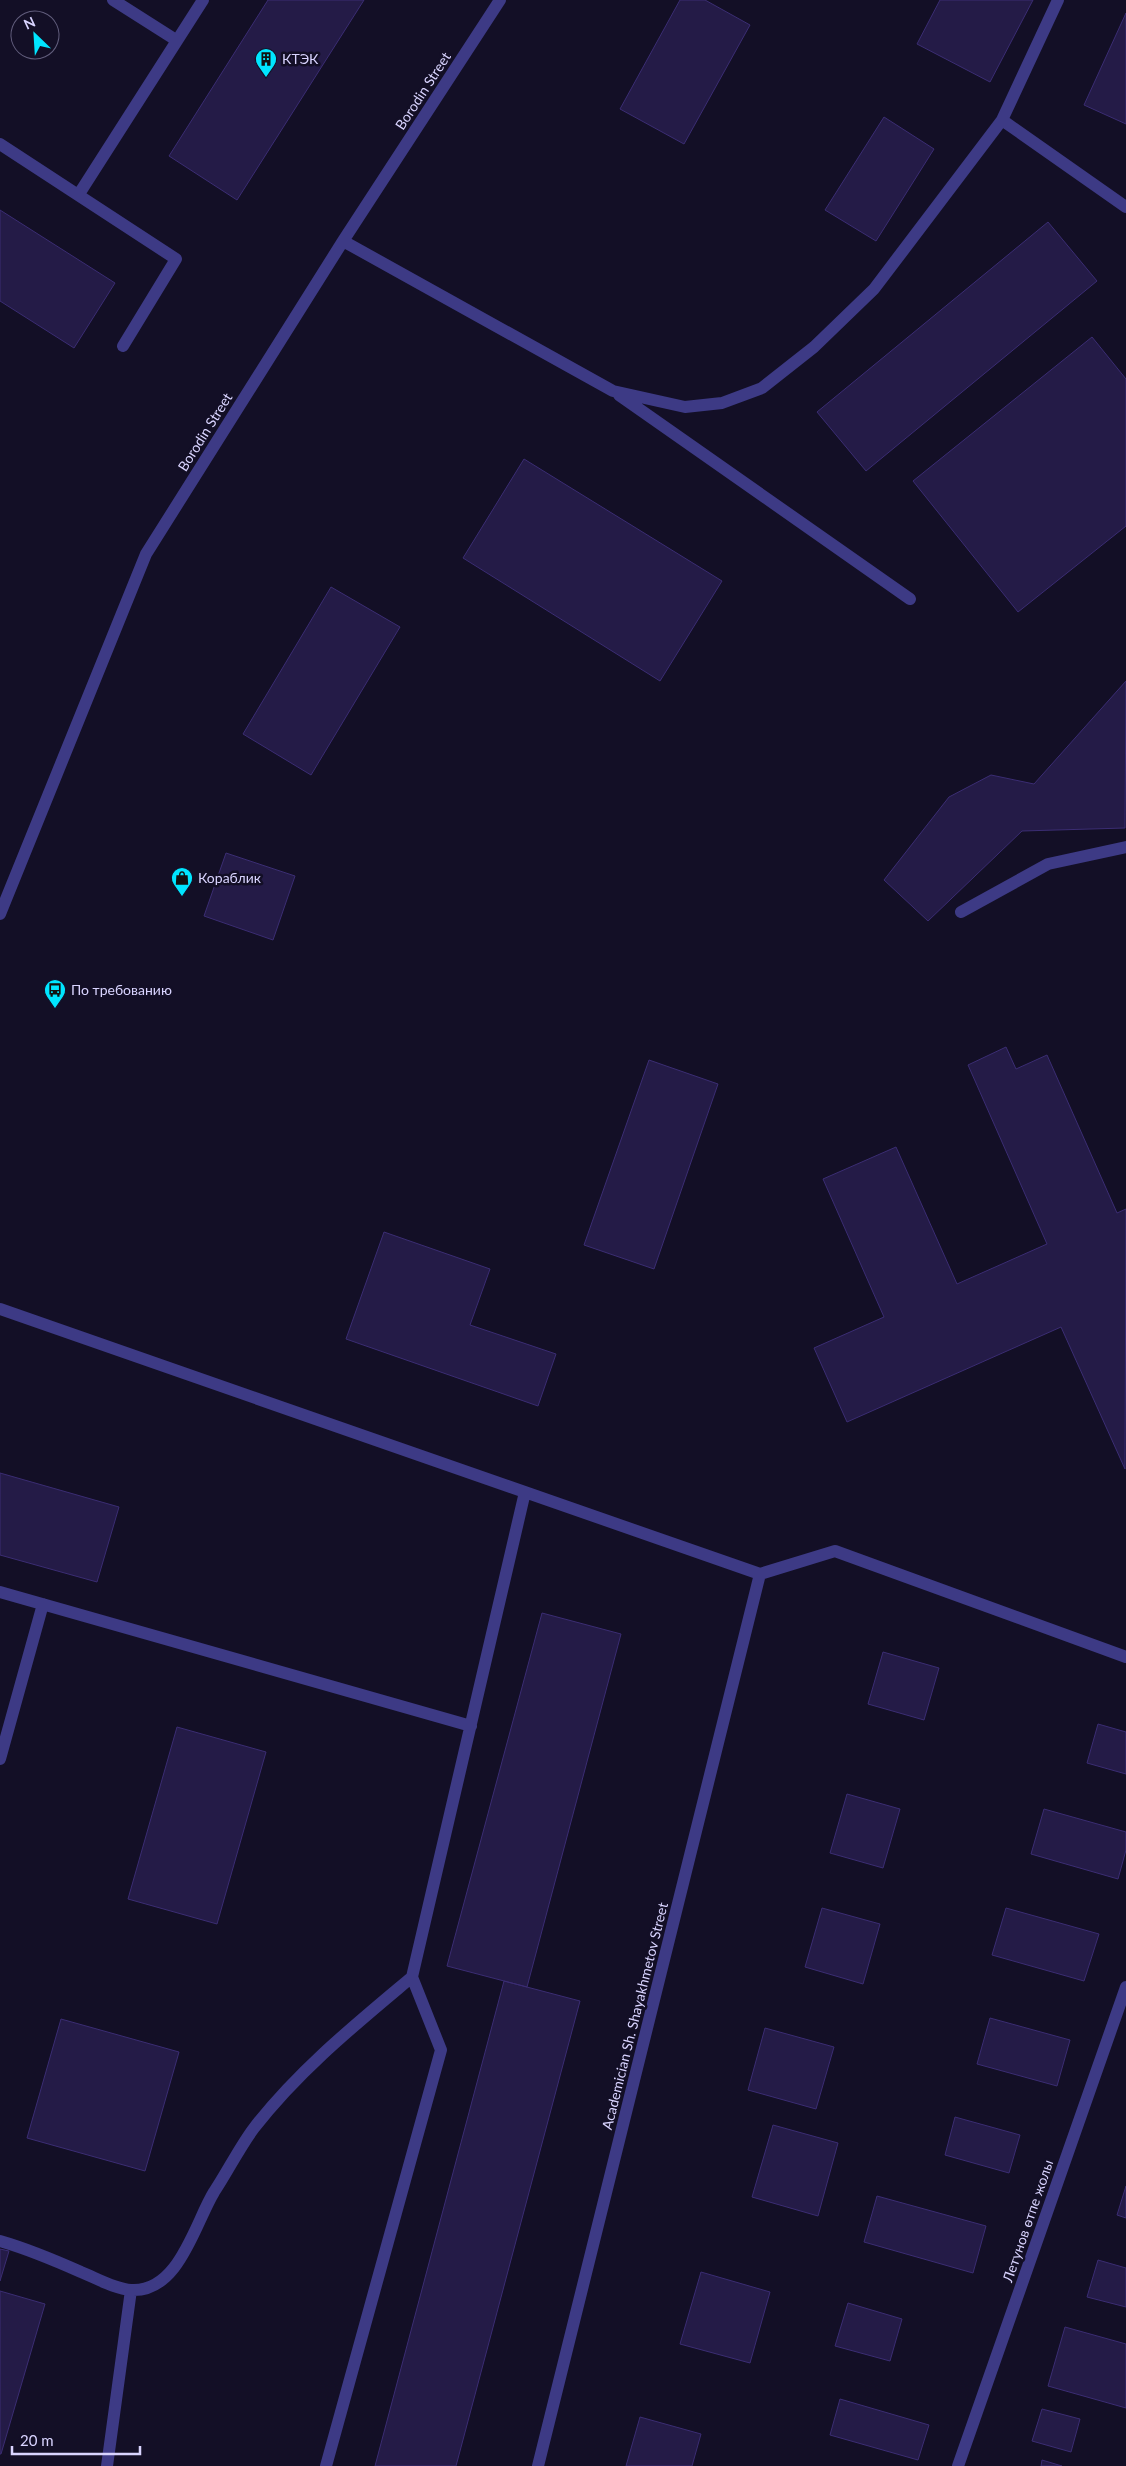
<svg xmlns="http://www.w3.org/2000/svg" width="1126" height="2466" font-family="Lato,sans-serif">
<rect width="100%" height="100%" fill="#130f26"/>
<path fill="#241b47" stroke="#3b2d73" d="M268,0H364L237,200L169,156Z
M680,0H705L750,25L684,144L620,109Z
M940,0H1033L990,82L917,44Z
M1126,13V124L1084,105Z
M884,117L934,149L876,241L825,210Z
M0,210L115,283L74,348L0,301Z
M1048,222L1097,281L866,471L817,412Z
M1092,337L1126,379V526L1018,612L913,481Z
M524,459L722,581L660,681L463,558Z
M331,587L400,627L311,775L243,734Z
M1126,681L1125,828L1022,831L928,921L884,880L949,797L991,775L1034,784Z
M226,853L295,876L273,940L204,916Z
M1006,1047L1016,1069L1047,1055L1117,1213L1126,1209L1125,1469L1061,1327L847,1422L814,1348L884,1317L823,1179L896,1147L957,1284L1047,1244L968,1065Z
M649,1060L718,1084L654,1269L584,1245Z
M384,1232L490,1269L470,1325L556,1354L538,1406L346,1339Z
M0,1473L119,1507L97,1582L0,1555Z
M542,1613L621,1634L527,1987L447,1966Z
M883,1652L939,1668L924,1720L868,1704Z
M1098,1724L1126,1732V1774L1087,1763Z
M177,1727L266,1752L217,1924L128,1899Z
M847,1794L900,1809L883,1868L830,1853Z
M1044,1809L1126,1832V1850L1118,1879L1031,1854Z
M822,1908L880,1924L863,1984L805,1967Z
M1006,1908L1099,1934L1084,1981L992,1955Z
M504,1981L580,2001L456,2466H375Z
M990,2018L1070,2040L1057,2086L977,2064Z
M61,2019L179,2052L145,2171L27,2138Z
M765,2028L834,2047L816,2109L748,2090Z
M955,2117L1020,2135L1009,2173L945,2155Z
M773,2125L838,2143L818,2216L752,2197Z
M1126,2186V2218L1117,2215Z
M877,2196L986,2226L973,2273L864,2242Z
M0,2249L9,2251L0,2281Z
M1098,2260L1126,2268V2307L1087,2297Z
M701,2272L770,2292L750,2363L680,2344Z
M0,2291L45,2304L1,2454H0Z
M848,2303L902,2319L890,2361L835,2346Z
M1065,2327L1126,2344V2408L1048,2386Z
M840,2399L929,2425L918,2460L830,2435Z
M1042,2409L1080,2419L1071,2452L1032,2441Z
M640,2417L701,2434L692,2466H626Z
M1042,2460L1062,2466H1041Z"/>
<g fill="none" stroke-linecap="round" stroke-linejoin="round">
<path stroke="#3d3a85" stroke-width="12" d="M113,0L176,40
M1002,120L1126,207
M0,144L176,259L123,346
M79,194L203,0
M343,241L613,391L685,407L722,403L762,388L814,347L874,289L1002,120L1058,0
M619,395L910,599
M961,912L1048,864L1126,847
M0,914L146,554L343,241L500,0
M0,1309L760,1574L835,1551L1126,1657
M0,1592L471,1726
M0,1759L43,1604
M0,2241C28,2249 54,2260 81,2272C96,2278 115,2289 131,2290C179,2293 195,2223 214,2192C228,2171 239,2148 254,2128C299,2070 356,2024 412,1977
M107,2466L131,2290
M326,2466L441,2050L412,1977L525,1492
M538,2466L760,1574
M958,2466L1126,1987"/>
</g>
<defs>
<g id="building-pin" transform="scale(1.125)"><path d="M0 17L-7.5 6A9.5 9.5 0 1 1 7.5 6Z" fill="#00e5ff" stroke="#130f26"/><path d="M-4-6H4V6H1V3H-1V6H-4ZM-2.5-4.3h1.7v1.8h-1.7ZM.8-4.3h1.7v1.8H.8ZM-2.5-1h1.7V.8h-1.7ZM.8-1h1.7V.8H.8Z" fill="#111"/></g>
<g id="shop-pin" transform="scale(1.125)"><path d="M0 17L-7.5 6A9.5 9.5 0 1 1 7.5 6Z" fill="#00e5ff" stroke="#130f26"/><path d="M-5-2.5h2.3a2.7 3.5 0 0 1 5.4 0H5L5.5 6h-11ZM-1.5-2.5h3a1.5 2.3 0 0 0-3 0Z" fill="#111"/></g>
<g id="bus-pin" transform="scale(1.125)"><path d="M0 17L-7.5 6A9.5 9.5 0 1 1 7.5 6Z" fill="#00e5ff" stroke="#130f26"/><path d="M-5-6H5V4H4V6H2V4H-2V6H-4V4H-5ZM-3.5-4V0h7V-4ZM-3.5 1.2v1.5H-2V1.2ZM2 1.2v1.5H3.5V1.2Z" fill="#111"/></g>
</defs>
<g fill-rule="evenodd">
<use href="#building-pin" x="266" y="59"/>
<use href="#shop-pin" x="182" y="878"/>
<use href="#bus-pin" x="55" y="990"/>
</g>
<g text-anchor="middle" stroke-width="5" stroke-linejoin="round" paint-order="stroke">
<g font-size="14" fill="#d9d4ff" stroke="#130f26" text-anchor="start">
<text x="282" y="64">КТЭК</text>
<text x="198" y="883">Кораблик</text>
<text x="71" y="995">По требованию</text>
</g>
<g font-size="14" fill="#d9d4ff" stroke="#130f26">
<text transform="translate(423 91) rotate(-57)" y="5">Borodin Street</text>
<text transform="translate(205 432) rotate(-58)" y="5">Borodin Street</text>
<text transform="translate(635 2016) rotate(-76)" y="5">Academician Sh. Shayakhmetov Street</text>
<text transform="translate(1028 2221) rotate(-71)" y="5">Летунов өтпе жолы</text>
</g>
</g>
<g transform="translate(35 35) rotate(335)"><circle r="24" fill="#130f26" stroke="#625e7d"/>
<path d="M0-4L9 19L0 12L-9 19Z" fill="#00e5ff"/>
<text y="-8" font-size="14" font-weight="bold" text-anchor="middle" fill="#d9d4ff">N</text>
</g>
<path d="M12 2446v8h128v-8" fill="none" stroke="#d9d4ff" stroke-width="2.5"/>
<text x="20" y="2446" font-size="15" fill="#d9d4ff" stroke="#130f26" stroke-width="4" paint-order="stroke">20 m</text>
</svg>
